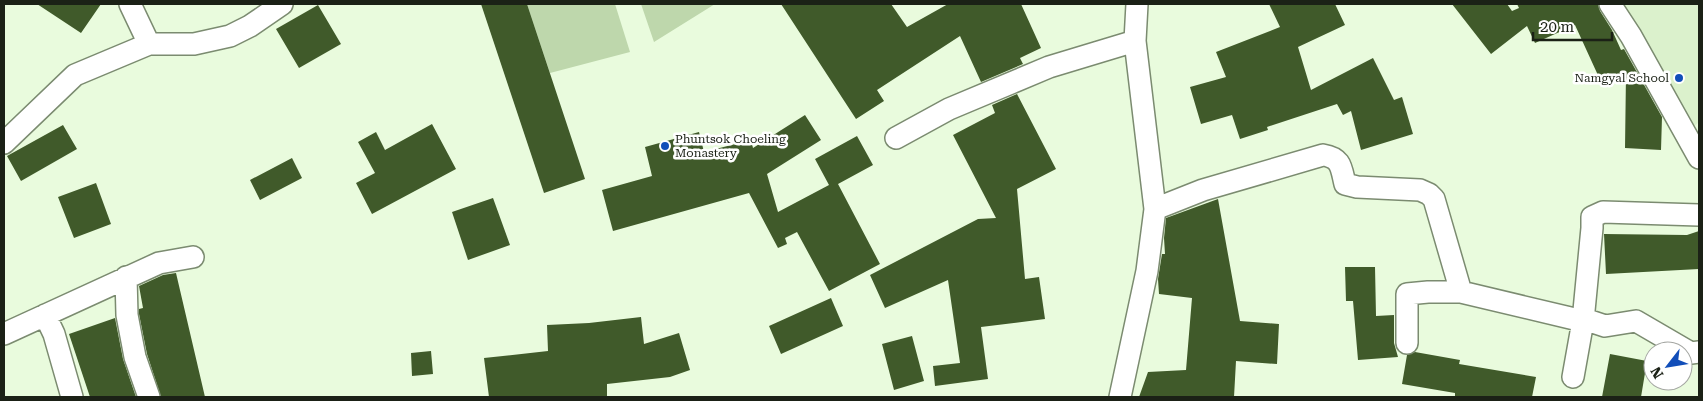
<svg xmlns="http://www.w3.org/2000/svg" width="1703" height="401" font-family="'Roboto Serif',serif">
<rect width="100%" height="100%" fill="#e9fbdd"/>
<path fill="#dbf1cc" d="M1611,4H1699V122L1691,129Z"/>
<path fill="#bed7ac" d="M527,4H615L630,52L550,73Z
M641,4H715L654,42Z"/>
<path fill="#405a2a" d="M37,4H101L81,33Z
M481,4H527L585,179L544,193Z
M781,4H891L907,27L948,4H1021L1041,48L1020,58L1023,64L981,82L960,36L877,90L884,101L856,119Z
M1269,4H1335L1345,25L1298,47L1311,90L1373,58L1394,100L1402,97L1413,134L1361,150L1351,111L1343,115L1337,104L1267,127L1268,130L1240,139L1232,115L1201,124L1190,87L1226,77L1216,52L1280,27Z
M1452,4H1507L1512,11L1519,8L1517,4H1598L1600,11L1612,30L1621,50L1624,49L1662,117L1661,150L1625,148L1626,74L1602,84L1575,25L1535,43L1527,26L1491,54Z
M318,5L341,44L299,68L276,29Z
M1017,94L1056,169L1017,189L1025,279L1039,277L1045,319L981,327L988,379L935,386L933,366L960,363L948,280L885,308L870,275L978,219L996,218L953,135L995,113L992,105Z
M805,115L821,140L767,174L778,212L829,185L815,159L857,136L873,165L838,184L880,264L829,291L797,232L785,238L787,244L778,248L749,193L613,231L602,190L652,176L645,147L699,132L704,152L751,140L753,148Z
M432,124L456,169L372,214L356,183L375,173L358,142L376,132L385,150Z
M63,125L77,149L21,181L7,156Z
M292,158L302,178L260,200L250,180Z
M96,183L111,224L74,238L58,197Z
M493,198L510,245L468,260L452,212Z
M1218,199L1240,321L1279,324L1277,364L1236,361L1234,397H1139L1148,372L1186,370L1192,298L1159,294L1158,279L1162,254H1165L1164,238L1166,218Z
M1699,231V269L1606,274L1604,234L1687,235Z
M1345,267H1375L1376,316L1394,315V343L1398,357L1358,360L1353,301H1346Z
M176,273L205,397H161L147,354L139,314V309L143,308L139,286L163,275Z
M831,298L843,326L781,354L769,326Z
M641,317L644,344L679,333L690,370L670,377L607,384V397H489L484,358L548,351L547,325L589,323Z
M115,318L123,359L136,397H90L69,334Z
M912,336L924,381L894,390L882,344Z
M431,351L433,374L412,376L411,353Z
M1415,352L1460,360L1459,364L1536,377L1532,397H1455V393L1402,384L1407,355Z
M1610,354L1647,361L1641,397H1602Z"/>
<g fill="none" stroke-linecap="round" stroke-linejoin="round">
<g stroke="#7b8b70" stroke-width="24">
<path id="minor" d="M130,4L149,44
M1610,4L1631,36L1699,158
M896,138L949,109L1049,67L1135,41
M4,143L75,75L149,44H194L230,36L250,26L282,4
M1155,209L1203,190L1323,155C1342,158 1341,168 1345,184L1357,187L1420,190L1429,194L1434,199L1461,292L1583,321L1592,228V217L1603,212L1699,215
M126,277L127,315L135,357L149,397
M45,315L54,334L72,397
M4,334L159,263L193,257
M1407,343V294L1428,292H1461
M1573,377L1583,321H1590L1605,326L1636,321L1691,353L1699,352
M1120,397L1147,271L1155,209L1135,41L1137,4"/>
</g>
<use href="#minor" stroke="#fff" stroke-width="21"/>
</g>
<g fill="#114eb9" stroke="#fff" stroke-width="2">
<circle cx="1679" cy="78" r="5"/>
<circle cx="665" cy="146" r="5"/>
</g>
<g text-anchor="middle" stroke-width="5" stroke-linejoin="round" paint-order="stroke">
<g font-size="12" fill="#1b2116" stroke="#fff" text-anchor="end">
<text x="1669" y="82">Namgyal School</text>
<text x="675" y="143" text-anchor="start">Phuntsok Choeling<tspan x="675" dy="14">Monastery</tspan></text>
</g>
</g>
<rect width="1703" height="401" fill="none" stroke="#1b2116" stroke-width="10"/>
<g transform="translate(1668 366) rotate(239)"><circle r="24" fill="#ffffff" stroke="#a4a6a2"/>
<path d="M0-4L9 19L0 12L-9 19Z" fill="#114eb9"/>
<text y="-8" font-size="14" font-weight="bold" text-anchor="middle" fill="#1b2116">N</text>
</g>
<path d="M1533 32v8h79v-8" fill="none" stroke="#1b2116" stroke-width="2.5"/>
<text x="1540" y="32" font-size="15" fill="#1b2116" stroke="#ffffff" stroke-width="4" paint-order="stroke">20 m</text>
</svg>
